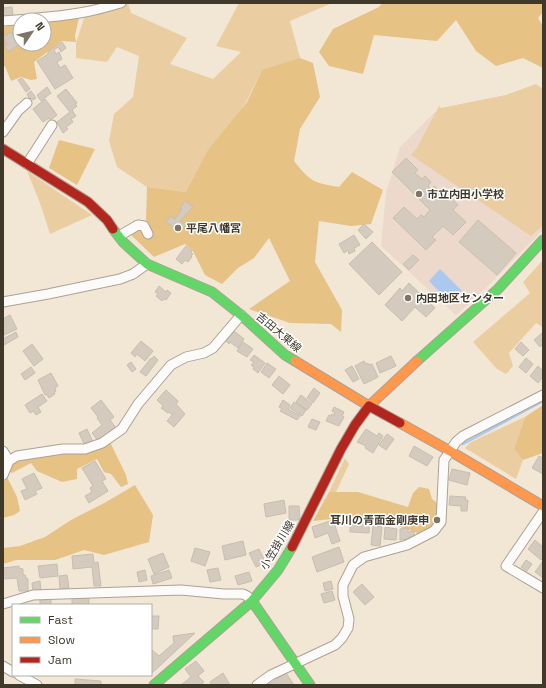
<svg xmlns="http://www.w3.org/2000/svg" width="546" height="688" font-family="'Space Grotesk','Noto Sans JP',sans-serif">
<rect width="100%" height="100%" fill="#f2e6d5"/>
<path fill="#ecd9cc" d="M543,89V230L485,289L456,315L381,246L386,193L400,147L435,112Z"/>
<path fill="#eacea1" d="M122,3H128L131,13L187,38L170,64L213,79L241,52L216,46L239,3H332L290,21L300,58L260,74L246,102L186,192L147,187L117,167L109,141L114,114L133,97L139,56L117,47L107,62L76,58V43L86,12Z
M536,84L543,89V225L531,236L411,155L417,148L439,106L441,108L506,95Z
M27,171L92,215L50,234L40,203Z
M543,260V327L536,323L509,353L513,366L506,374L497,369L473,342L530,293L523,282Z
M525,417L514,449L523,460L516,479L465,448L471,442Z
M345,458L349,464L336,492H329Z"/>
<path fill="#e6c285" d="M382,3H543V12L538,18L543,26V68L523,58L496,66L476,51L456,20L437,41L374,35L363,74L329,66L319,52L333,29L379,7Z
M80,13L75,36L76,42L62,41L34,62L37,79L31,80L21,77L11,81L5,66L3,67V27L20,24V44H44V20Z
M300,58L313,63L320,97L300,129L294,161C310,181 313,183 339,187L352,172L383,190L371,224L351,226L319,221L315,262L342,310L341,332L331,324L290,323L249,309L290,281L269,238L254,258L238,268L222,284L205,275L193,251L185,244L154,257L129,233L146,221L147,187L186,192L208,150L247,102L262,70Z
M59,140L95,149L77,185L49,168Z
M543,405V453L523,460L514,449L525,417Z
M110,442L126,475L128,484L121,487L111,474L104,472L97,459L77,469V479L62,482L37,471L31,463L12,473L9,471L15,462L60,453H88Z
M5,473L17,497L20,511L14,515L3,518V475Z
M135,485L153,515L149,542L104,555L84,550L55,560H16L3,564V548L20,546L45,537L71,520L106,502Z
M419,487L429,489L432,499L437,503C439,521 435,525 420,534L368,515L313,521L329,492H358L408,507L413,493Z"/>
<path fill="#abc8ef" d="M440,269L462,291L450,303L429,281Z"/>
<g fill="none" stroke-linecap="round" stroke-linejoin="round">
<path stroke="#abc8ef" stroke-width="2.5" d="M463,444L543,401"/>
</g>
<path fill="#d4cbbe" stroke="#c7beb0" d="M12,7L13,15L3,17V8Z
M11,32L14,36L16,35L20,41V44L8,52L4,46L7,44L3,37Z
M62,42L66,48L61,52L58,47L54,50L56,54L59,52L62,59L57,62L60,68L65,65L73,78L55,89L37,61L48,54V51Z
M22,78L30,89L26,92L18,80Z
M47,87L51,93L41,101L37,95Z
M66,89L77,103L75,104L77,106L72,110L76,116L71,119L73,122L66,127L68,129L63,133L57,122L70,112L57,96Z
M31,91L36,98L33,100L32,98L30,99L27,94Z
M45,99L57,115L50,120L49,118L43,122L33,109Z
M406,158L418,170L415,173L422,179L425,176L431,182L428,186L431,189L434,186L444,195L446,192L458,205L453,210L466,222L453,235L443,226L432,237L436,240L426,250L393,218L404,207L417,219L421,215L424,217L430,210L392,172Z
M185,201L193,207L180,221L185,225L180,232L166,222L171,216L175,219L182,209L180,208Z
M478,220L516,253L497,275L459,242Z
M364,224L373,232L366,239L358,230Z
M354,235L360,245L354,248L355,251L349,254L348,250L344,253L339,244Z
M372,242L402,272L379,295L349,264Z
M186,246L192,251L191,253L193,254L191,256L192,257L188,262L185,260L182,264L176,259Z
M413,255L419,260L409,270L403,264Z
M409,283L435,308L426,317L415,307L402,321L385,305L400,288L402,291Z
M159,286L166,292L167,290L171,293L166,300L164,299L162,301L156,296L158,294L155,292Z
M10,315L17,329L4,335L3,319Z
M234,331L244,339L238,348L230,342L229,344L226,341Z
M16,332L18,337L4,345L3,339Z
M542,333L543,334V344L540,347L534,340Z
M141,341L153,351L145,361L137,354L135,357L131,353Z
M243,342L253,349L247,357L237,351Z
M521,342L529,350L523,356L515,349Z
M32,344L43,359L34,366L23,351Z
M254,355L265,363L258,373L253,369L254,367L251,365L254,362L250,360Z
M154,356L158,360L146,376L140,372L151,358L152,359Z
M391,356L396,366L380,373L376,363Z
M526,358L533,364L526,373L519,367Z
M364,361L366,364L368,363L369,365L372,364L378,377L364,384L355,366Z
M131,362L136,369L132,372L127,365Z
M267,363L276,369L269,378L261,372Z
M352,366L359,379L353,382L345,370Z
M538,366L543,371V377L538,383L530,376Z
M31,367L35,373L25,380L21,374Z
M51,373L58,386L55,388L56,391L54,392L55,394L49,398L46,394L45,395L38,380Z
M279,376L290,385L283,394L272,385Z
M314,388L320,393L313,403L307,398Z
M166,390L178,401L176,404L185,414L174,427L167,421L172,415L169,412L168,413L161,408L163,406L157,400Z
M42,394L47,401L38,407L41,412L36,415L33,411L30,413L25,405Z
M301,395L312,404L307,410L296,402Z
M101,400L114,417L110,420L116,428L99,442L92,433L102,425L97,418L98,417L91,408Z
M283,400L290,405L288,409L300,416L297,420L280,411L282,409L279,407Z
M294,402L306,410L302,416L290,408Z
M334,407L344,412L342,416L344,417L339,426L326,421L329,415L331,416L332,414L334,415L335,413L332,411Z
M312,419L320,422L316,430L308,427Z
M87,429L93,442L85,446L79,433Z
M366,429L377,436L379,433L383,436L373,453L365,448L366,446L357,442Z
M387,434L394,439L386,450L379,445Z
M414,446L433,457L427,466L409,456Z
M539,456L543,458V474L532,468Z
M95,461L106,479L102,481L108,491L89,503L85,496L92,492L90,488L93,486L82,468Z
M452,469L470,473L467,485L449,480Z
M34,473L42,488L35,491L37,494L25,500L21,491L27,489L22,479Z
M450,496L466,497L465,500H468L467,511H461V506L449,505Z
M284,500L286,513L266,517L264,504Z
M289,506H299L300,520H289Z
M350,516L370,517L369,533L350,532Z
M333,520L340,541L332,544L328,533L315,538L312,527Z
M373,526L382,527L380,546L371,545Z
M385,527L397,529L396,540L384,539Z
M408,528V532L414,531V538L400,540V529Z
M535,540L543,547V558L541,560L528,549Z
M243,541L246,555L225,560L222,546Z
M339,547L344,562L317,572L312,557Z
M195,548L210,552L205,566L191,561Z
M259,549L266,563L256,567L249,553Z
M163,553L169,567L154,574L148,559Z
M93,554L94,563L98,562L101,586H94L92,567L73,569L72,556Z
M526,560L532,564L527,571L521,567Z
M543,561V578L535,572Z
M57,564L58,576L40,578L38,566Z
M19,566V568L23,569V575H25L26,578L28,579V591H19L17,578L3,579V568Z
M218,568L221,580L210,582L207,570Z
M145,570L147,580L139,582L137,572Z
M169,570L172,578L153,584L151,576Z
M249,572L252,581L238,585L235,576Z
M67,575L69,588L60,589L59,576Z
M40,581L41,590L33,591L32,583Z
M331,581L333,589L325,591L323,583Z
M362,584L374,597L365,605L353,592Z
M332,591L335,600L324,603L321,594Z
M89,597V605H72V598Z
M51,599V605H40V600Z
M151,616H159L158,629H151Z
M195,633L151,674V649L159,656L174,643L173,636Z
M196,661L204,671L198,676L204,682L200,685H181L191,677L185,669Z
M223,673L230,685H210L211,684L210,682Z
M286,673L294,685H268Z
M75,679L101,681V685H75Z"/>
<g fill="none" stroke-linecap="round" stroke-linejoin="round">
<g stroke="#aba295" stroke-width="11">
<path id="street" d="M3,21C31,19 58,17 85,12C97,10 109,6 121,3
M3,132L18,111L27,103
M27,164L52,125
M119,236L138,225L144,226L148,234
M3,302L48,294L120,279L133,274L147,264
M3,451L9,461
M3,475L9,461L17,456L63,449H85L102,443L122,429L138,404L171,365L186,357L204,353L213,348L241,315
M543,512L506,566L543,588
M3,604L33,595L181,590L224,594H243L247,596L252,601
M3,666L13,672
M19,675L37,685
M257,685L271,675L335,645L342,638L348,628L349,619L343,596V585L353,565L364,557L407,545L434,531L441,522L444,460L456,442L463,436L543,395"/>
</g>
<g stroke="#aba295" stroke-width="11">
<path id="fast" d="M113,229L123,242L147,264L212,292L241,315L285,355L295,361
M417,361L498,289L543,240
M252,601L310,685
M154,685L252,601L278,570L292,547"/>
</g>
<g stroke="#aba295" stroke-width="11">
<path id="slow" d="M295,361L369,406L417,361
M400,423L450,451L543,506"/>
</g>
<g stroke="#aba295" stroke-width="11">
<path id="jam" d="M3,149L88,202L107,220L113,229
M292,547L341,449L355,425L369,406L400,423"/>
</g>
<use href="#street" stroke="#fdfbf9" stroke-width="9"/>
<use href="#fast" stroke="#63d668" stroke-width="9"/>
<use href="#slow" stroke="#ff974d" stroke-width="9"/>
<use href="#jam" stroke="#b3261e" stroke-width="9"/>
</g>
<g fill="#7e7566" stroke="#fff" stroke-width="1.5">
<circle cx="419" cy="194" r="4"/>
<circle cx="178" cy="228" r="4"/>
<circle cx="408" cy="298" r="4"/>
<circle cx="437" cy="520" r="4"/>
</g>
<g text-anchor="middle" stroke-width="3" stroke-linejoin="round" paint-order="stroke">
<g font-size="11" font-weight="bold" fill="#40382b" stroke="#fff" text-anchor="start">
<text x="427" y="198">市立内田小学校</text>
<text x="186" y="232">平尾八幡宮</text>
<text x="416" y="302">内田地区センター</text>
<text x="429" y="524" text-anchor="end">耳川の青面金剛庚申</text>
</g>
<g font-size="11" fill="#40382b" stroke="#fff">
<text transform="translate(279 332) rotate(40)" y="4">吉田大東線</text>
<text transform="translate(277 545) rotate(-59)" y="4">小笠掛川線</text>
</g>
</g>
<rect width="546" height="688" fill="none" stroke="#40382b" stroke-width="8"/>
<rect x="12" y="604" width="140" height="72" fill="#ffffff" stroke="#b3afaa"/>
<rect x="20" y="617" width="20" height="6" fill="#63d668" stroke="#b3afaa"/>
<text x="48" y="624" font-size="12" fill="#40382b">Fast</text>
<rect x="20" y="637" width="20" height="6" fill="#ff974d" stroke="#b3afaa"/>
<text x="48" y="644" font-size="12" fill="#40382b">Slow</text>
<rect x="20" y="657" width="20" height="6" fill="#b3261e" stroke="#b3afaa"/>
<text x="48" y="664" font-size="12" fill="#40382b">Jam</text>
<g transform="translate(32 32) rotate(55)"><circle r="19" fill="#ffffff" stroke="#b3afaa"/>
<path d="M0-3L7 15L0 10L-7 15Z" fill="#7e7566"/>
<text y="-6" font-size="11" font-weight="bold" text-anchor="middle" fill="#40382b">N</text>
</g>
</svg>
